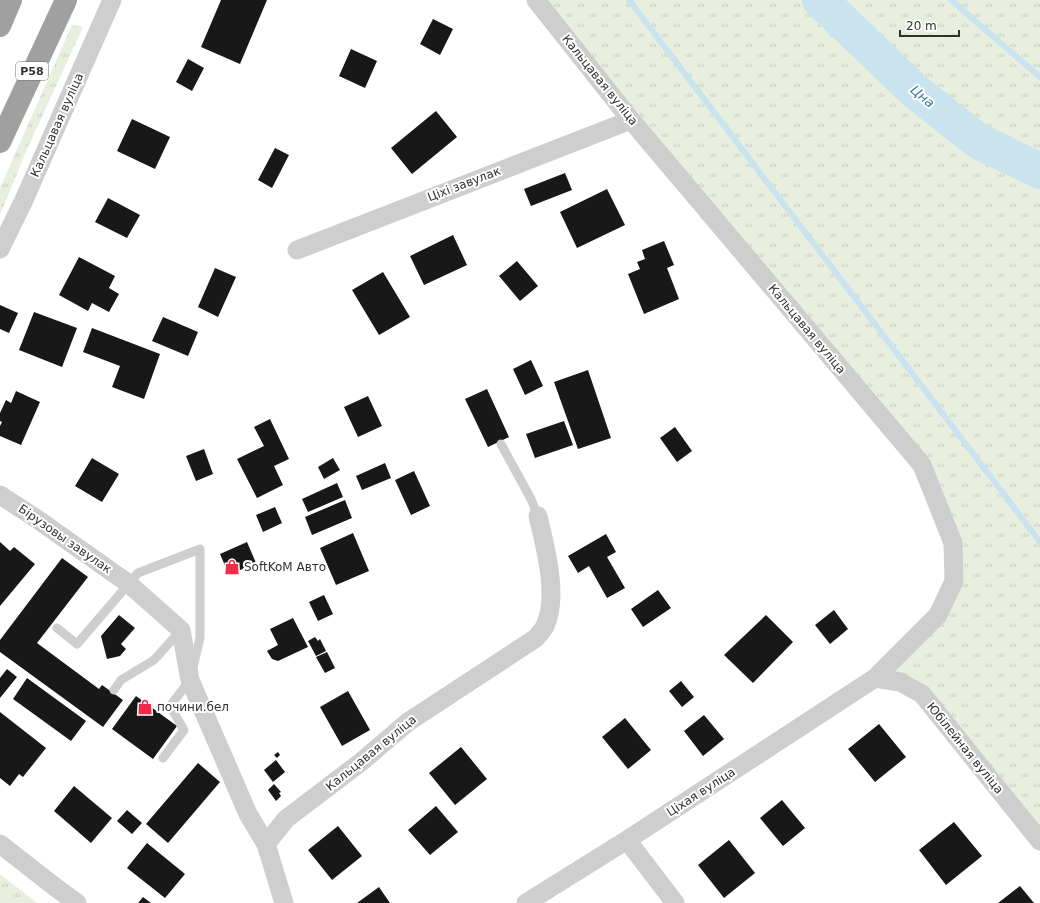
<svg xmlns="http://www.w3.org/2000/svg" width="1040" height="903" font-family="'DejaVu Sans',sans-serif">
<defs>
<pattern id="grass-tufts" width="24" height="20" patternUnits="userSpaceOnUse"><rect width="24" height="20" fill="#e8efdf"/><path d="M3 7l-1-3M5 7V3M7 7l1-3M15 17l-1-3M17 17v-4M19 17l1-3" fill="none" stroke="#c7cdc0"/></pattern>
</defs>
<rect width="100%" height="100%" fill="#fff"/>
<path fill="url(#grass-tufts)" d="M536,0H1040V841L922,694L875,678L954,581L922,465Z
M72,25L83,27L28,147L0,215V188Z
M0,874L37,903H0Z"/>
<g fill="none" stroke-linecap="round" stroke-linejoin="round">
<path stroke="#cae4ef" stroke-width="6" d="M629,0L1040,542
M951,0L1040,77"/>
<path stroke="#cae4ef" stroke-width="36" d="M820,0L916,92L978,141L1040,171"/>
</g>
<path fill="#181818" d="M221,0H267L240,64L201,47Z
M433,19L453,29L440,55L420,44Z
M351,49L377,61L365,88L339,76Z
M188,59L204,68L192,91L176,82Z
M436,111L457,137L412,174L391,148Z
M132,119L170,137L155,169L117,151Z
M275,148L289,155L272,188L258,180Z
M565,173L572,190L531,206L524,189Z
M607,189L625,225L577,248L560,212Z
M108,198L140,215L127,238L95,222Z
M453,235L467,265L424,285L410,256Z
M664,241L674,265L667,268L679,299L644,314L628,274L640,269L637,262L645,259L642,250Z
M79,257L115,276L109,288L119,294L109,312L92,303L88,311L59,295Z
M517,261L538,286L520,301L499,276Z
M215,268L236,277L218,317L198,307Z
M383,272L410,317L379,335L352,290Z
M0,305L18,313L9,333L0,329Z
M34,312L77,328L62,367L19,350Z
M163,317L198,332L188,356L152,341Z
M92,328L160,354L144,399L112,387L120,366L83,352Z
M531,360L543,386L525,395L513,369Z
M588,370L611,438L578,449L554,382Z
M487,389L509,437L488,447L465,399Z
M16,391L40,402L21,445L0,436V426L2,422L0,421V413L6,400L11,403Z
M368,396L382,426L358,437L344,407Z
M270,419L289,459L274,466L283,485L257,498L237,459L264,446L254,427Z
M564,421L573,445L535,458L526,434Z
M675,427L692,451L677,462L660,438Z
M204,449L213,474L196,481L186,456Z
M92,458L119,474L102,502L75,486Z
M333,458L340,470L324,479L318,467Z
M385,463L391,478L362,490L356,476Z
M414,471L430,506L411,515L395,480Z
M337,483L343,497L308,512L302,499Z
M345,500L352,518L312,535L305,517Z
M275,507L282,523L263,532L256,515Z
M353,533L369,571L336,585L320,548Z
M606,534L616,552L607,557L625,588L607,598L589,566L578,573L568,556Z
M0,542L10,551L14,547L35,564L0,606Z
M247,542L256,563L229,575L220,554Z
M62,558L88,577L37,643L99,689L102,685L123,700L103,727L0,652V640Z
M658,590L671,608L643,627L631,609Z
M324,595L333,614L318,621L309,602Z
M834,610L848,629L830,644L815,625Z
M119,615L135,628L121,644L126,649L120,656L107,659L101,636Z
M766,615L793,642L753,683L724,655Z
M293,618L308,647L278,661L272,659L267,651L278,645L270,629Z
M315,637L318,641L320,639L326,651L316,656L308,641Z
M327,652L335,668L325,673L316,657Z
M7,669L17,677L0,698V678Z
M27,678L86,721L71,741L13,699Z
M681,681L694,697L682,707L669,691Z
M348,691L370,730L342,746L320,707Z
M136,696L177,726L153,759L112,729Z
M0,712L46,748L23,777L19,774L10,786L0,778Z
M704,715L724,739L703,756L684,731Z
M625,718L651,750L628,769L602,737Z
M879,724L906,757L875,782L848,749Z
M461,747L487,779L455,805L429,773Z
M278,752L280,755L277,758L274,755Z
M276,760L285,772L273,782L264,770Z
M198,763L220,782L168,843L146,824Z
M274,784L281,792L279,793L281,796L276,801L268,790Z
M74,786L112,818L91,843L54,811Z
M782,800L805,828L783,846L760,818Z
M436,806L458,832L430,855L408,830Z
M127,810L142,823L132,834L117,821Z
M954,822L982,856L946,885L919,850Z
M338,826L362,856L332,880L308,850Z
M729,840L755,873L724,898L698,865Z
M147,843L185,874L165,898L127,868Z
M1020,886L1034,903H998Z
M379,887L390,903H357Z
M143,897L151,903H138Z"/>
<g fill="none" stroke-linecap="round" stroke-linejoin="round">
<path stroke="#cecece" stroke-width="9" d="M501,444L531,499L538,516
M57,628L77,644L138,573L200,549V638L190,680L170,706L184,730L163,758
M114,690L121,680L154,660L180,631"/>
<path stroke="#cecece" stroke-width="19" d="M0,249L24,200L112,0
M297,250L631,120
M0,495L37,519L129,584L181,630L190,680L248,814L266,844L284,903
M875,678L900,682L922,694L1040,841
M627,840L675,903
M0,844L55,887L77,903
M266,844L286,819L361,762L408,722L536,638C539,634 543,630 545,626C559,597 545,546 538,516
M526,903L627,840L875,678L938,615L954,581L953,543L922,465L631,120L536,0"/>
<path stroke="#a0a0a0" stroke-width="22" d="M0,26L11,0
M0,142L66,0"/>
</g>
<defs>
<g id="shop-bare" transform="scale(1.2)"><path d="M-5-2.5h2.3a2.7 3.5 0 0 1 5.4 0H5L5.5 6h-11ZM-1.5-2.5h3a1.5 2.3 0 0 0-3 0Z" fill="#f12a48" stroke="#fff" stroke-width="2.5" paint-order="stroke"/></g>
</defs>
<g fill-rule="evenodd">
<use href="#shop-bare" x="232" y="567"/>
<use href="#shop-bare" x="145" y="707"/>
</g>
<g text-anchor="middle" stroke-width="4" stroke-linejoin="round" paint-order="stroke">
<rect fill="#fff" stroke="#6f6f6f" stroke-width="1" x="16" y="62" width="32" height="18" rx="3"/>
<g font-size="11" font-weight="bold" fill="#313131">
<text x="32" y="75">Р58</text>
</g>
<g font-size="12" fill="#313131" stroke="#fff">
<text transform="translate(600 80) rotate(51)" y="4">Кальцавая вуліца</text>
<text transform="translate(57 125) rotate(-66)" y="4">Кальцавая вуліца</text>
<text transform="translate(464 184) rotate(-21)" y="4">Ціхі завулак</text>
<text transform="translate(807 329) rotate(50)" y="4">Кальцавая вуліца</text>
<text transform="translate(65 539) rotate(35)" y="4">Бірузовы завулак</text>
<text transform="translate(965 748) rotate(51)" y="4">Юбілейная вуліца</text>
<text transform="translate(371 753) rotate(-39)" y="4">Кальцавая вуліца</text>
<text transform="translate(701 792) rotate(-33)" y="4">Ціхая вуліца</text>
</g>
<g font-size="12" fill="#313131" stroke="#fff" text-anchor="start">
<text x="244" y="571">SoftKoM Авто</text>
<text x="157" y="711">почини.бел</text>
</g>
<g font-size="13" font-style="italic" fill="#387c9a" stroke="#fff">
<text transform="translate(923 96) rotate(40)" y="5">Цна</text>
</g>
</g>
<path d="M900 30v6h59v-6" fill="none" stroke="#313131" stroke-width="2"/>
<text x="906" y="30" font-size="12" fill="#313131" stroke="#ffffff" stroke-width="3" paint-order="stroke">20 m</text>
</svg>
